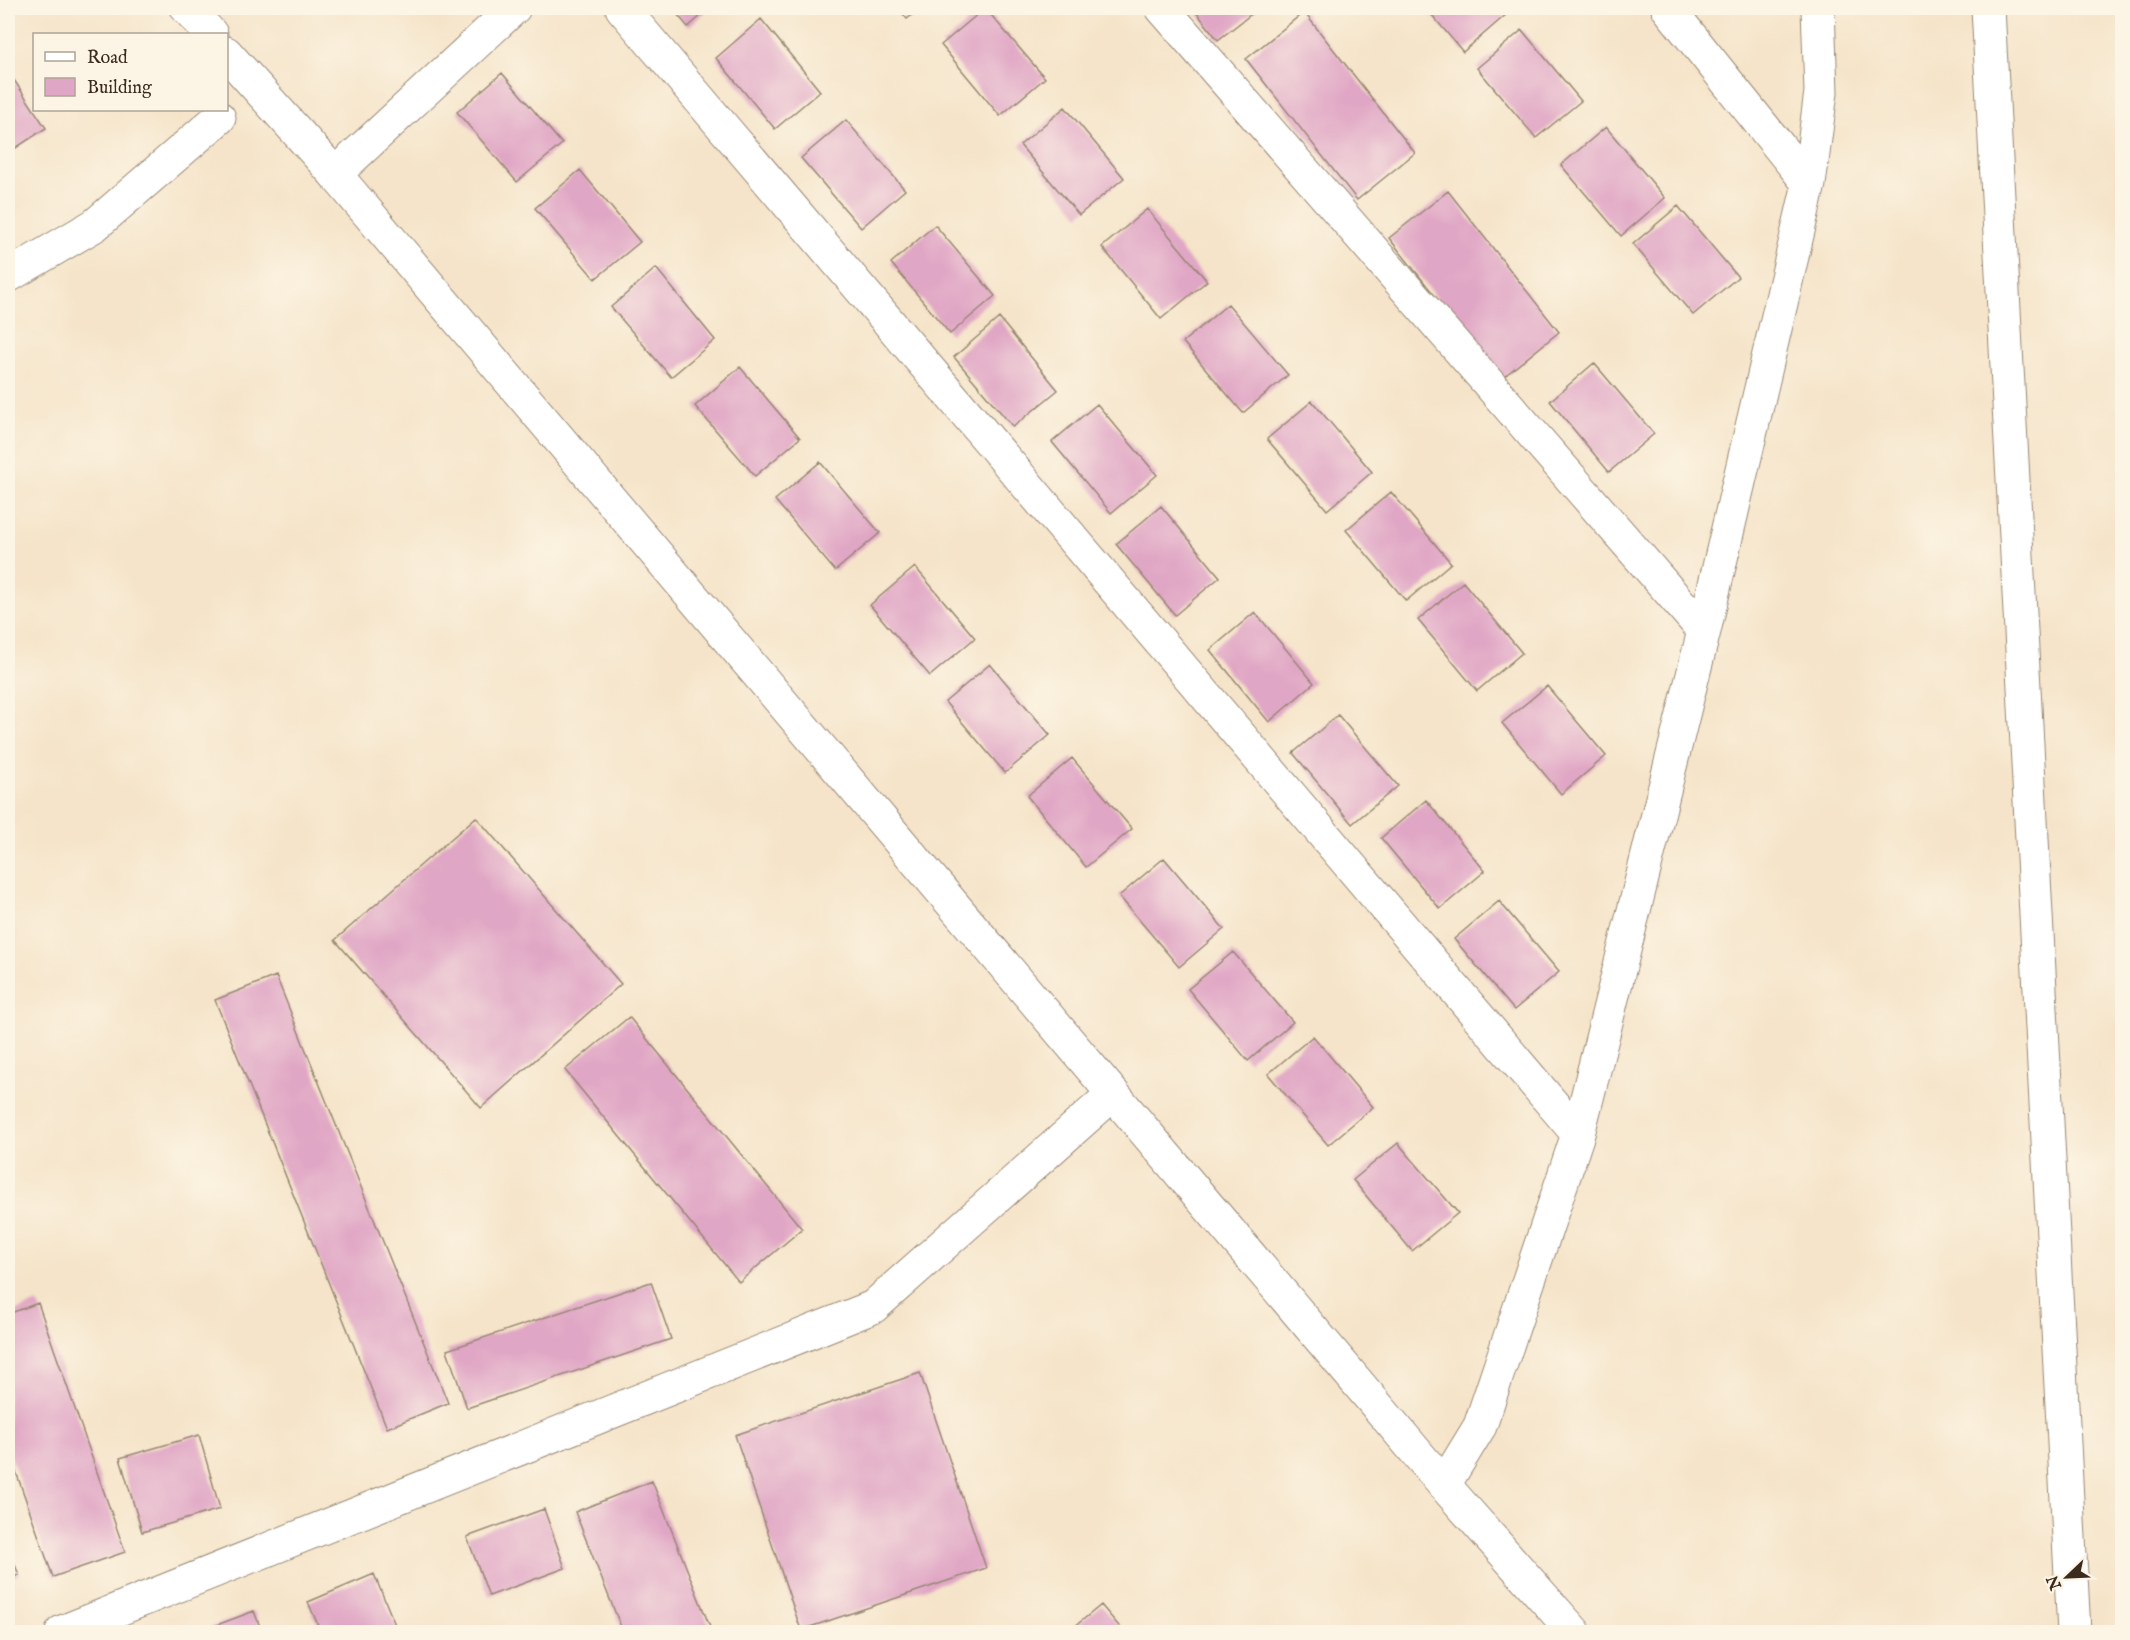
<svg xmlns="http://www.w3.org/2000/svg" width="2130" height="1640" font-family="'IM FELL English',serif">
<rect width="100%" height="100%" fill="#fcf5e5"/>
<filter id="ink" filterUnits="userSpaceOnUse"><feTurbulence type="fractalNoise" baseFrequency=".0167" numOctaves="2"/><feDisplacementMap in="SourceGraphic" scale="12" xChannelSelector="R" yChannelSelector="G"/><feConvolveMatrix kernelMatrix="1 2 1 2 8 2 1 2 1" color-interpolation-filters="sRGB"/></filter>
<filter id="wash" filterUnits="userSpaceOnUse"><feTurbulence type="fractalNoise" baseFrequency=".008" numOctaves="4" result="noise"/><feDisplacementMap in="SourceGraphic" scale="24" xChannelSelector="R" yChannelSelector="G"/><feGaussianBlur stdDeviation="1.35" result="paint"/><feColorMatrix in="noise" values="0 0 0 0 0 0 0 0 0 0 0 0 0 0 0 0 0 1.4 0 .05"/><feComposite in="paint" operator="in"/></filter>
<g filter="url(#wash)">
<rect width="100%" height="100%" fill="#f5e4c9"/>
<g id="blocks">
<path fill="#e0a6c5" d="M672,8H710L688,27Z
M898,8H921L907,19Z
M985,8L1045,78L1000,116L941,45Z
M1193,8H1259L1218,40Z
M1426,8H1503L1508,13L1463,52Z
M1304,12L1415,153L1357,200L1246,59Z
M761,19L820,91L775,129L716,58Z
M1522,30L1581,101L1536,138L1477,68Z
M8,71L46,128L8,153Z
M502,73L562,144L517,182L457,112Z
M1065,107L1124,178L1079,215L1020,145Z
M846,120L905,190L861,228L801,158Z
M1606,127L1665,198L1621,236L1561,165Z
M580,170L640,242L595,279L535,208Z
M1448,191L1559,332L1501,379L1389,238Z
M1678,206L1738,277L1693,315L1633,244Z
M1147,209L1207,281L1161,319L1102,247Z
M935,225L995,296L950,334L891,263Z
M656,268L715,340L671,377L611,307Z
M1228,304L1288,375L1243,413L1183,342Z
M999,318L1058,390L1013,427L954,357Z
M1594,363L1654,434L1609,472L1550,401Z
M740,367L800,438L755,476L695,406Z
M1312,401L1372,472L1327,510L1267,439Z
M1097,404L1157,475L1111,513L1052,442Z
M820,462L880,533L835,571L775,500Z
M1391,492L1451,563L1406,601L1346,530Z
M1161,506L1220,577L1175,615L1116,544Z
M915,567L975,638L930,676L870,605Z
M1463,582L1522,653L1477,691L1418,620Z
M1255,612L1314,683L1269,722L1210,650Z
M990,664L1050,735L1005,773L945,702Z
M1547,686L1606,756L1561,794L1502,723Z
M1338,715L1398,786L1352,824L1293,753Z
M1072,758L1132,829L1086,867L1027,796Z
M1426,800L1485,871L1440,909L1381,838Z
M476,817L621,984L481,1108L335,940Z
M1164,858L1224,929L1179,967L1119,896Z
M1499,901L1559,972L1514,1010L1454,939Z
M1233,952L1293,1022L1248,1061L1188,989Z
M276,976L448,1403L387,1428L215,1000Z
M629,1017L802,1229L739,1282L565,1070Z
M1313,1036L1373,1107L1328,1145L1268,1074Z
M1398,1143L1458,1213L1412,1251L1353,1180Z
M651,1282L671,1339L467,1408L447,1350Z
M38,1303L125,1552L53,1577L8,1449V1314Z
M920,1373L986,1568L801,1630L735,1435Z
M199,1435L220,1509L142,1532L120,1458Z
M652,1481L712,1632H623L575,1512Z
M544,1509L565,1568L489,1596L467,1537Z
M8,1547L19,1575L8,1579Z
M374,1574L398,1632H321L308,1602Z
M1101,1605L1124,1632H1068Z
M254,1611L262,1632H198Z"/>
</g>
</g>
<g filter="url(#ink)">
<use href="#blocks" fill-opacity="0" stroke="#988774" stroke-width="1.5"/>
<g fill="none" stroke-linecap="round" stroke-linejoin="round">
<g stroke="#988774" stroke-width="35">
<path id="minor" d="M622,8L1578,1134
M1162,8L1704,631
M1668,8L1809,184
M1988,8L2074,1632
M335,174L514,8
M8,276L95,225L219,118
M1444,1485L1480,1426L1578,1134L1704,631L1809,184L1821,92L1818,8
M62,1632L873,1307L1113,1094"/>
</g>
<g stroke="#988774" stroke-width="35">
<path id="major" d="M187,8L211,34
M226,53L335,174L1444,1485L1574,1632"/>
</g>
<use href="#minor" stroke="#fff" stroke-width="33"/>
<use href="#major" stroke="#fff" stroke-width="33"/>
</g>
</g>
<rect width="2130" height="1640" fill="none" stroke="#fcf5e5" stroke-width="30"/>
<rect x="33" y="33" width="195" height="78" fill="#fcf5e5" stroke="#afa495" stroke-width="1.5"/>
<rect x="45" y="52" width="30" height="9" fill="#ffffff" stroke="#afa495" stroke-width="1.5"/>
<text x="87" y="63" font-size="18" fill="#3b2a1e">Road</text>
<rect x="45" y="78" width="30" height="18" fill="#e0a6c5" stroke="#afa495" stroke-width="1.5"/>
<text x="87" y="93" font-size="18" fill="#3b2a1e">Building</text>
<g transform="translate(2067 1577) rotate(247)" stroke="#fcf5e5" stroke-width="4.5" paint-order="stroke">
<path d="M0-4.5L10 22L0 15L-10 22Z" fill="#3b2a1e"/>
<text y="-9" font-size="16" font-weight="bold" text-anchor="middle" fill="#3b2a1e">N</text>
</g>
</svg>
